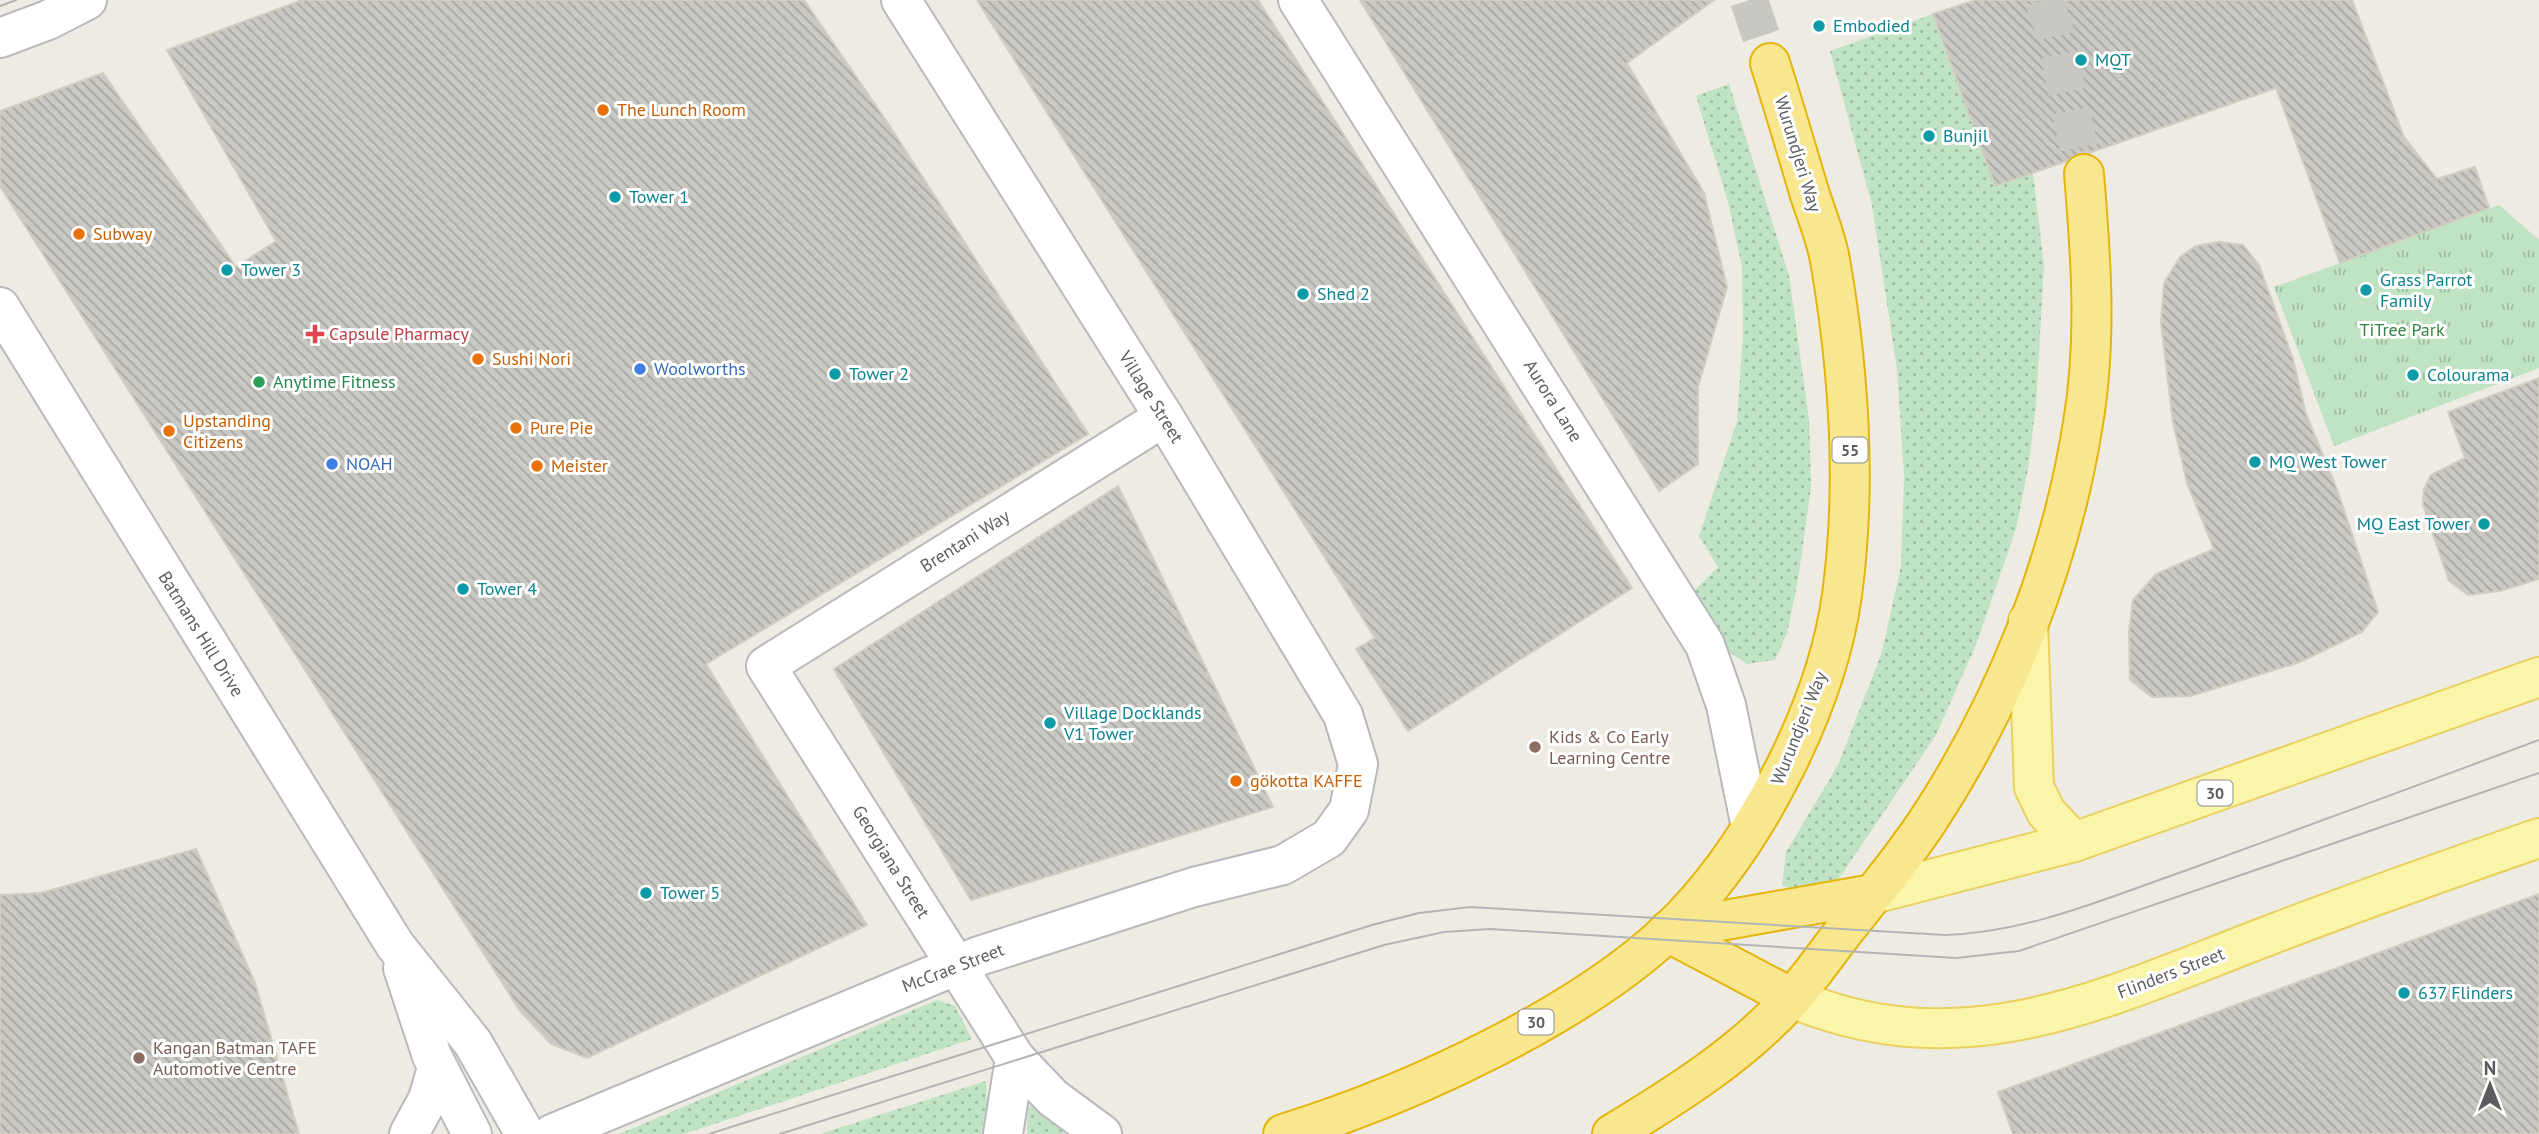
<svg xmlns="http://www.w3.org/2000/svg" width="2539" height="1134" viewBox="0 0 2539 1134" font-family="'PT Sans',sans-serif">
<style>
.grass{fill:url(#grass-dots)}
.park{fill:url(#park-tufts)}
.building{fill:url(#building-back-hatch);stroke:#d1cec1;stroke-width:2}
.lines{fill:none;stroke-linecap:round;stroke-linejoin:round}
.highway-tunnel{stroke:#c8c8c2;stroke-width:38;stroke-dasharray:38 19;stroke-linecap:butt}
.street-casing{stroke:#b8b9be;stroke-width:42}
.secondary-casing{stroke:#b8bac0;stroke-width:42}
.primary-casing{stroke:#ead05e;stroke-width:42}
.highway-casing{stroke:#e4b50b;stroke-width:42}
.street{stroke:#fff;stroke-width:38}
.secondary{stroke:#fff;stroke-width:38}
.primary{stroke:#fbf5a9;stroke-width:38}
.highway{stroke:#f8e78f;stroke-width:38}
.tram{stroke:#b3b4b4;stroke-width:2}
.culture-dot{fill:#0f9aa8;stroke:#fff;stroke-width:2.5}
.food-dot{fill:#e8710a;stroke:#fff;stroke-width:2.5}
.health-dot{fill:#e0444e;stroke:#fff;stroke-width:2.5}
.shop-dot{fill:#3f7fe0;stroke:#fff;stroke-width:2.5}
.leisure-dot{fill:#2e9e5b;stroke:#fff;stroke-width:2.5}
.education-dot{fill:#8d6e63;stroke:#fff;stroke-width:2.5}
.labels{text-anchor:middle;stroke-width:6;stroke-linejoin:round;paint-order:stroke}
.shield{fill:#fff;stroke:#8c8e91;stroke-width:2}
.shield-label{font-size:16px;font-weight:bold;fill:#5b5d62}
.culture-label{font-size:18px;fill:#0d838f;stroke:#fff;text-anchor:start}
.food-label{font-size:18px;fill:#c56008;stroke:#fff;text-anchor:start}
.street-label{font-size:18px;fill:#5b5d62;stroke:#fff}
.park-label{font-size:18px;fill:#398343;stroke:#fff}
.health-label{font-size:18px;fill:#be3a42;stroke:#fff;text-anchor:start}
.shop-label{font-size:18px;fill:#366cbe;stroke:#fff;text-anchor:start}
.leisure-label{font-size:18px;fill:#27864d;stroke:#fff;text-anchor:start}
.education-label{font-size:18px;fill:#785e54;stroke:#fff;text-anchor:start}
</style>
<defs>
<pattern id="grass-dots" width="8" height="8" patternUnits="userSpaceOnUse" patternTransform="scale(1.75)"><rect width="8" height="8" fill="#c0e3c3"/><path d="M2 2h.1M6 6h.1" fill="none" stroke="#9fbba2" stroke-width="1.8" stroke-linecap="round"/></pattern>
<pattern id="park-tufts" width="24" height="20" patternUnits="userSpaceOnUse" patternTransform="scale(1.75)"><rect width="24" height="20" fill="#c0e3c3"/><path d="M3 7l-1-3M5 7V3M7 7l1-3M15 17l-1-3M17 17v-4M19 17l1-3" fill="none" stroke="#9fbba2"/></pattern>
<pattern id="building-back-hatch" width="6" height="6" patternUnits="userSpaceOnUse" patternTransform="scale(1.75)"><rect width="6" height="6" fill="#cac8c2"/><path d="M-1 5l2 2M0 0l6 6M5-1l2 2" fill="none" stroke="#a7a6a1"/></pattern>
</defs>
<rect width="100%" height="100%" fill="#edebe2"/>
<!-- grass -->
<g class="grass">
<polygon points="1933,14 1995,186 2033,173 2044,265 2036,405 2028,469 2016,529 1976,645 1936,735 1831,890 1804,897 1782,885 1786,852 1838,765 1882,652 1901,566 1904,475 1897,369 1872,205 1830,51"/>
<polygon points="1729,84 1789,276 1809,419 1811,487 1798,580 1787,633 1775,660 1747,664 1725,649 1690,595 1718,567 1699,536 1737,421 1743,334 1742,267 1728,202 1696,96"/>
<polygon points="937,1000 955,1006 972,1039 684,1134 619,1134"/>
<polygon points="986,1081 987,1104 981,1134 820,1134"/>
<polygon points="1031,1105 1035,1105 1065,1134 1027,1134 1028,1109"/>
</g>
<!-- park -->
<polygon class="park" points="2499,205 2539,240 2539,368 2334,446 2274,287"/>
<!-- building -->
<g class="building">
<polygon points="302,0 804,0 889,125 1088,434 706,664 867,925 587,1058 551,1044 520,1011 0,186 0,111 103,73 236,267 276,241 167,50"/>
<polygon points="977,0 1258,0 1632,588 1408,731 1356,649 1375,638"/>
<polygon points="1360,0 1714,0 1627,63 1704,193 1727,287 1698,387 1698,464 1659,491"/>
<polygon points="1976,0 2352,0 2404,137 2437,179 2475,167 2489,208 2340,263 2276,88 2089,153 2082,152 2067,161 1995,186 1933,14"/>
<polygon points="2219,242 2243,245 2259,265 2293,359 2306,414 2337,489 2378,612 2362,632 2300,662 2191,696 2152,697 2130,680 2129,632 2133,600 2156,574 2214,549 2187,483 2173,422 2161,323 2164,283 2180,257 2196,246"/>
<polygon points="2539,378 2539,579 2500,591 2468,595 2449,581 2423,505 2424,489 2431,475 2465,458 2448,412"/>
<polygon points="1118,486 1273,807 971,900 834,669"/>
<polygon points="196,849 255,983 299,1134 0,1134 0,895 41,893"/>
<polygon points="2539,894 2539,1134 2013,1134 1998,1092"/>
</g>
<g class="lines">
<!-- highway-tunnel -->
<g class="highway-tunnel">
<polyline points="1749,0 1770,63"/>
<polyline points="2044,0 2055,32 2084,174"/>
</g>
<defs>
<g id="street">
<polyline points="1298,0 1705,645 1726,705 1751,827"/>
<polyline points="409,1134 428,1099 437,1068"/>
<polyline points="552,1134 979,956 1194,887 1283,865 1329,838 1349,810 1358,764 1343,715 1164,417 901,0"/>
<polyline points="1003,1134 1015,1058"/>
<polyline points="1102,1134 1053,1098 1015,1058 766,666 1164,417"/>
</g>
<g id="secondary">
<polyline points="0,38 48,20 87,0"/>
<polyline points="0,307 395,945 473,1043 525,1134"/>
<polyline points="403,968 432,1056 472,1134"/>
</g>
<g id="primary">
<polyline points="2028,621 2034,787 2046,812 2074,842"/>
<polyline points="1873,894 2074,842 2539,677"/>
<path d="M1792,998C1966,1071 2107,997 2270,935C2359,901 2449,869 2539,838"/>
</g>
<g id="highway">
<polyline points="1669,930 1873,894"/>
<polyline points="1667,932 1792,998"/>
<path d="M1283,1134C1409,1095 1592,1012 1683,917C1759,837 1827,704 1842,595C1857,484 1849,370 1830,260C1826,238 1817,216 1810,195C1797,151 1784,107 1770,63"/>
<path d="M1612,1134C1675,1096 1742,1054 1792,998C1812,975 1829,950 1848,926C1875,892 1903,858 1927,822C2005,704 2061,563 2083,423C2097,341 2091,257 2084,174"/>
</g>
</defs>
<!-- street casing -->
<use href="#street" class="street-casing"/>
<!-- secondary casing -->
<use href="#secondary" class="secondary-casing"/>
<!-- primary casing -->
<use href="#primary" class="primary-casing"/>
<!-- highway casing -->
<use href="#highway" class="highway-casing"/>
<!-- street -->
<use href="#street" class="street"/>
<!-- secondary -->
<use href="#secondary" class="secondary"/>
<!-- primary -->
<use href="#primary" class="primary"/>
<!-- highway -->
<use href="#highway" class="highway"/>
<!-- tram -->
<g class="tram">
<polyline points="0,6 16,0"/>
<path d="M709,1134L1372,925L1419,913L1470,907L1945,935C2031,932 2109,897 2190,869C2306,827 2423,783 2539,740"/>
<polyline points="780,1134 1384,945 1444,932 1490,929 1956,958 2019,951 2539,773"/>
</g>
</g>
<!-- markers -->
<g class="culture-dot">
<circle cx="1819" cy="26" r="7"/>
<circle cx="2081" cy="60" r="7"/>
<circle cx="1929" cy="136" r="7"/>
<circle cx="615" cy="197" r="7"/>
<circle cx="227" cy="270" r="7"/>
<circle cx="2366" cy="290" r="7"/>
<circle cx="1303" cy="294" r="7"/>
<circle cx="835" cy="374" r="7"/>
<circle cx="2413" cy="375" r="7"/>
<circle cx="2255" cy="462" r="7"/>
<circle cx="2484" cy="524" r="7"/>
<circle cx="463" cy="589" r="7"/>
<circle cx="1050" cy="723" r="7"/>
<circle cx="646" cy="893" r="7"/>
<circle cx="2404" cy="993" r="7"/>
</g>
<g class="food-dot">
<circle cx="603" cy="110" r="7"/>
<circle cx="79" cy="234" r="7"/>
<circle cx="478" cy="359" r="7"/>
<circle cx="516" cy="428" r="7"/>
<circle cx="169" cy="431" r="7"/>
<circle cx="537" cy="466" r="7"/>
<circle cx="1236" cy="781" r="7"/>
</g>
<path class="health-dot" d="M311.5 323.5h7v7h7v7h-7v7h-7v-7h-7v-7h7z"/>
<g class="shop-dot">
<circle cx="640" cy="369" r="7"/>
<circle cx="332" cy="464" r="7"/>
</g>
<circle class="leisure-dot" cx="259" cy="382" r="7"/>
<g class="education-dot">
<circle cx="1535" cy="747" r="7"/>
<circle cx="139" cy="1058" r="7"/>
</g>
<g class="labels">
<!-- shield labels -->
<g class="shield">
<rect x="1832.5" y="437.5" width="35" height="25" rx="5"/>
<rect x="2197.5" y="780.5" width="35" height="25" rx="5"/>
<rect x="1518.5" y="1009.5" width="35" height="25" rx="5"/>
</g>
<g class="shield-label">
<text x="1850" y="456">55</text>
<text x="2215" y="799">30</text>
<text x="1536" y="1028">30</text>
</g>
<!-- culture labels -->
<g class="culture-label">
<text x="1833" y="32">Embodied</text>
<text x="2095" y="66">MQT</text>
<text x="1943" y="142">Bunjil</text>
<text x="629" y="203">Tower 1</text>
<text x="241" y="276">Tower 3</text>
<text x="2380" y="286">Grass Parrot<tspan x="2380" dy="21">Family</tspan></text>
<text x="1317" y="300">Shed 2</text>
<text x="849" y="380">Tower 2</text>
<text x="2427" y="381">Colourama</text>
<text x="2269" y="468">MQ West Tower</text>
<text x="2470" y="530" text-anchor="end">MQ East Tower</text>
<text x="477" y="595">Tower 4</text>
<text x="1064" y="719">Village Docklands<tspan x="1064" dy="21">V1 Tower</tspan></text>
<text x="660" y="899">Tower 5</text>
<text x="2418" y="999">637 Flinders</text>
</g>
<!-- food labels -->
<g class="food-label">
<text x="617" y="116">The Lunch Room</text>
<text x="93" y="240">Subway</text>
<text x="492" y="365">Sushi Nori</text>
<text x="183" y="427">Upstanding<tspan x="183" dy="21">Citizens</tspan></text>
<text x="530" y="434">Pure Pie</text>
<text x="551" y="472">Meister</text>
<text x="1250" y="787">gökotta KAFFE</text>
</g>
<!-- street labels -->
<g class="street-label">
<text transform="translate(1798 154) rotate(73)" y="6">Wurundjeri Way</text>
<text transform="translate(1151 397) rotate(58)" y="6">Village Street</text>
<text transform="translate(1553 401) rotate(58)" y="6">Aurora Lane</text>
<text transform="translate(965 541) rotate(-32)" y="6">Brentani Way</text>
<text transform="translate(201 634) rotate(58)" y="6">Batmans Hill Drive</text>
<text transform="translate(1799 728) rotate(-68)" y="6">Wurundjeri Way</text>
<text transform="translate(891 862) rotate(58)" y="6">Georgiana Street</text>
<text transform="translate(953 968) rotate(-21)" y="6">McCrae Street</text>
<text transform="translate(2171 973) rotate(-21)" y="6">Flinders Street</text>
</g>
<!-- park labels -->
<g class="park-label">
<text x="2402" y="336">TiTree Park</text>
</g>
<!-- health labels -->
<g class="health-label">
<text x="329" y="340">Capsule Pharmacy</text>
</g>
<!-- shop labels -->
<g class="shop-label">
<text x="654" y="375">Woolworths</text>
<text x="346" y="470">NOAH</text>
</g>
<!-- leisure labels -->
<g class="leisure-label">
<text x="273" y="388">Anytime Fitness</text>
</g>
<!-- education labels -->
<g class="education-label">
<text x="1549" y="743">Kids &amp; Co Early<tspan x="1549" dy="21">Learning Centre</tspan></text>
<text x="153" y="1054">Kangan Batman TAFE<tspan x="153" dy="21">Automotive Centre</tspan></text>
</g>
</g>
<!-- north arrow -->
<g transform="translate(2490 1085)" stroke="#ffffff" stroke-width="5" paint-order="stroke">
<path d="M0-5L12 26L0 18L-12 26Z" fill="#5b5d62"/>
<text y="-10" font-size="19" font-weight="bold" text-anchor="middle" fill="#5b5d62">N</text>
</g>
</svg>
